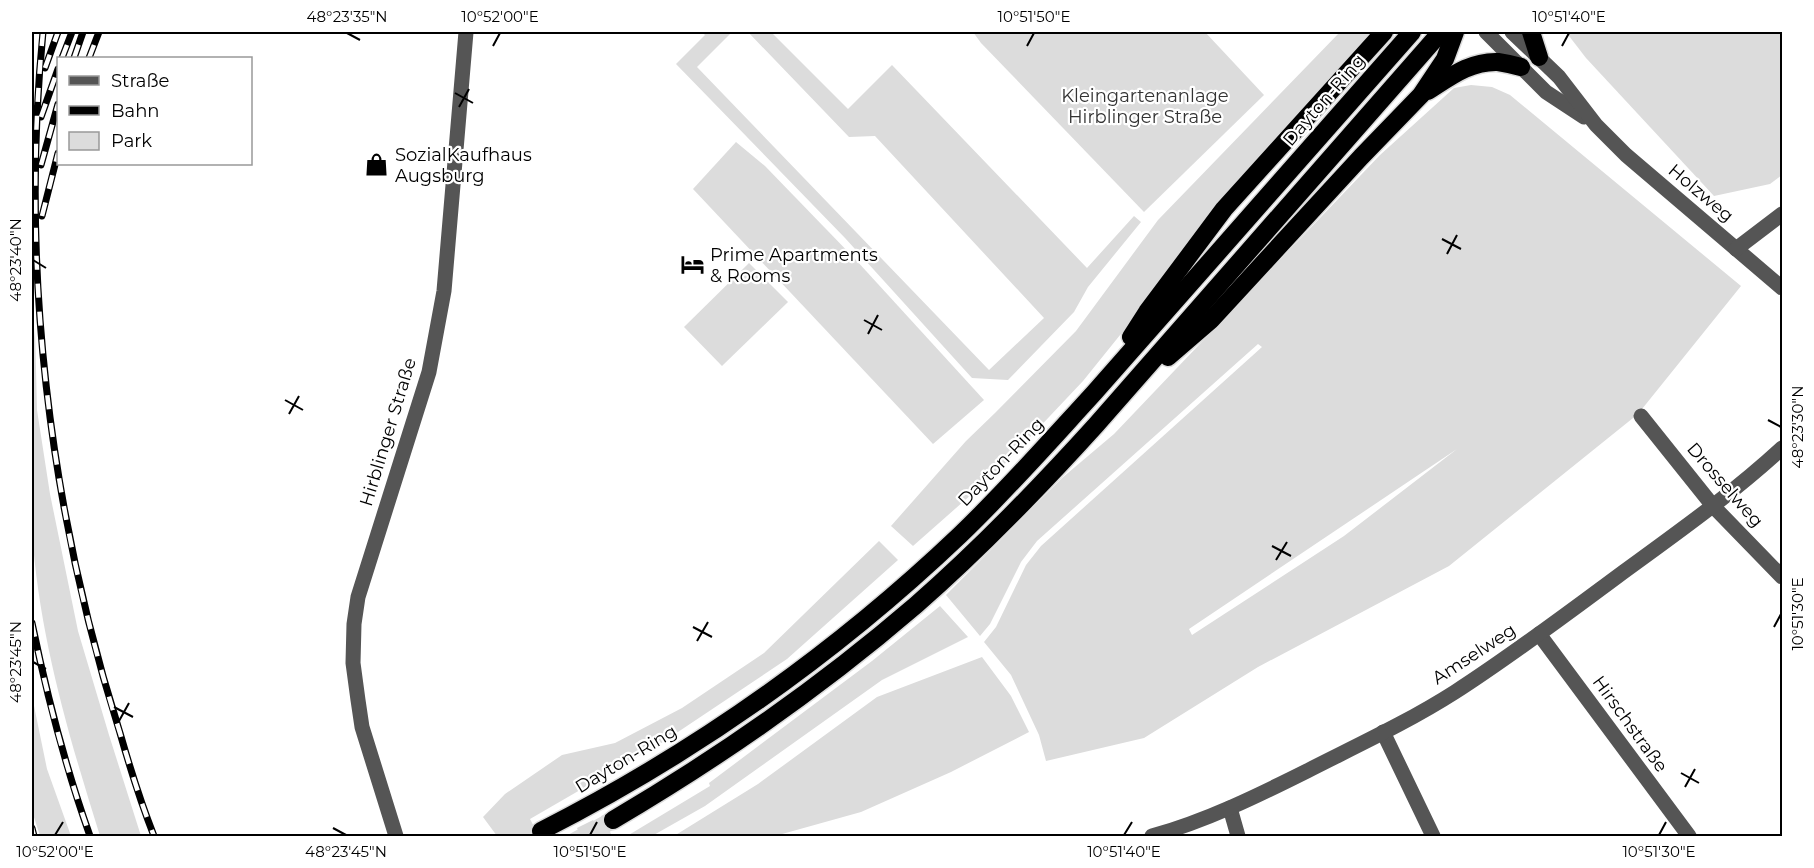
<svg xmlns="http://www.w3.org/2000/svg" width="1814" height="868" viewBox="0 0 1814 868" font-family="Montserrat,sans-serif">
<style>
.green{fill:#dcdcdc;fill-rule:evenodd}
.lines{fill:none;stroke-linecap:round;stroke-linejoin:round}
.highway-tunnel{stroke:#d9d9d9;stroke-width:18;stroke-dasharray:18 9;stroke-linecap:butt}
.highway-casing{stroke:#dbdbdb;stroke-width:21}
.minor{stroke:#555;stroke-width:15}
.highway{stroke:#000;stroke-width:18}
.rail-casing{stroke:#000;stroke-width:7}
.rail{stroke:#fff;stroke-width:4.5;stroke-dasharray:14;stroke-linecap:butt}
.ticks{fill:none;stroke:#000;stroke-width:2}
.labels{text-anchor:middle;stroke-width:4.5;stroke-linejoin:round;paint-order:stroke}
.park-label{font-size:18px;fill:#333;stroke:#fff}
.street-label{font-size:18px;fill:#000;stroke:#fff}
.poi-label{font-size:18px;fill:#000;stroke:#fff;text-anchor:start}
.neatline{fill:none;stroke:#000;stroke-width:2}
.ticks-label{font-size:15px;text-anchor:middle;fill:#000}
</style>
<rect width="100%" height="100%" fill="#fff"/>
<!-- green -->
<g class="green">
<polygon points="702,32 732,32 697,67 989,370 1044,318 875,136 849,137 748,32 771,32 848,109 892,65 1087,268 1134,216 1141,222 1088,287 1074,312 1008,380 972,378 845,238 676,64 705,35"/>
<polygon points="973,32 1205,32 1264,95 1144,212 981,43"/>
<polygon points="1340,32 1372,32 1241,176 1145,304 1083,381 998,471 913,546 891,526 966,441 995,413 1076,331 1158,220"/>
<polygon points="1566,32 1782,32 1782,175 1770,184 1714,196 1586,58"/>
<path d="M1471,85L1492,87L1510,95L1741,286L1638,414L1449,566L1258,667L1144,738L1046,761L1039,735L1011,675L984,642L996,627L1026,565L1041,546L1262,347L1258,344L1037,541L1021,562L990,624L980,636L946,595L1062,478L1114,434L1380,155L1454,88ZM1457,449L1344,536L1192,635L1189,629Z"/>
<polygon points="736,142 765,166 856,260 984,400 933,444 693,189"/>
<polygon points="749,263 788,302 722,366 684,327"/>
<path d="M35,327L37,410L50,494L78,631L109,735L141,836H100C69,737 39,636 32,531C29,500 32,468 32,436C32,400 31,364 35,327Z"/>
<polygon points="879,541 898,560 787,659 663,742 530,819 539,836 497,836 483,817 505,794 562,755 615,743 682,708 764,653"/>
<polygon points="940,606 968,637 882,680 705,806 652,836 627,836 710,786 709,783 872,661"/>
<polygon points="982,657 1011,696 1029,732 951,772 861,812 775,836 674,836 758,784 877,697"/>
<polygon points="32,696 47,769 71,836 40,836 32,811"/>
<polygon points="602,816 612,836 566,836"/>
</g>
<g class="lines">
<!-- highway-tunnel -->
<polyline class="highway-tunnel" points="581,836 613,820"/>
<defs>
<g id="highway">
<polyline points="1531,32 1539,57"/>
<path d="M1428,91C1450,77 1470,61 1498,62C1505,63 1514,65 1521,67"/>
<polyline points="1131,337 1147,312 1224,209 1384,32"/>
<polyline points="1168,357 1211,320 1361,157 1421,95 1445,59 1455,32"/>
<path d="M613,820C720,757 822,686 916,605C980,549 1039,488 1096,425L1441,32"/>
<path d="M541,831C694,753 836,653 960,535C1007,490 1050,441 1094,393L1412,32"/>
</g>
</defs>
<!-- highway casing -->
<use href="#highway" class="highway-casing"/>
<!-- minor -->
<g class="minor">
<polyline points="1486,32 1546,92 1584,117"/>
<polyline points="1512,32 1559,77 1596,125 1626,155 1782,288"/>
<polyline points="1736,249 1782,214"/>
<polyline points="1641,416 1713,506 1782,577"/>
<polyline points="1539,634 1689,836"/>
<polyline points="1383,732 1433,836"/>
<polyline points="1230,808 1238,836"/>
<polyline points="396,836 362,727 358,700 353,663 354,624 358,597 429,372 444,291 466,32"/>
<path d="M1152,836C1206,821 1257,796 1307,771C1356,746 1408,722 1455,692C1511,656 1564,616 1618,576C1674,535 1731,495 1782,448"/>
</g>
<!-- highway -->
<use href="#highway" class="highway"/>
<defs>
<g id="rail">
<path d="M43,32C20,267 49,508 120,733C130,768 141,803 154,836"/>
<polyline points="62,58 72,32"/>
<polyline points="74,58 83,32"/>
<polyline points="89,58 99,32"/>
<polyline points="45,68 58,32"/>
<polyline points="41,117 58,69"/>
<polyline points="41,165 58,104"/>
<polyline points="42,216 58,153"/>
<path d="M32,623C47,696 65,766 90,836"/>
<polyline points="32,828 34,836"/>
</g>
</defs>
<!-- rail casing -->
<use href="#rail" class="rail-casing"/>
<!-- rail -->
<use href="#rail" class="rail"/>
</g>
<!-- ticks -->
<path class="ticks" d="M347,33L360,40M493,46L500,33M1027,46L1034,33M1562,46L1569,33M455,93L473,103M459,107L469,89M1442,239L1461,249M1447,254L1457,235M33,260L46,268M864,320L882,330M868,334L878,315M285,400L303,410M289,414L299,396M1768,420L1781,427M1272,546L1291,556M1276,560L1287,542M693,627L712,637M1774,627L1781,614M697,641L708,622M33,662L46,669M114,707L133,717M119,721L129,703M1681,773L1699,783M1685,787L1695,769M333,828L346,835M55,835L63,822M590,835L597,822M1124,835L1132,822M1659,835L1666,822"/>
<!-- icons -->
<defs>
<symbol id="shop-bare" viewBox="-9 -9 18 18"><path d="M-5-2.5h2.3a2.7 3.5 0 0 1 5.4 0H5L5.5 6h-11ZM-1.5-2.5h3a1.5 2.3 0 0 0-3 0Z" fill="#000" stroke="#fff" stroke-width="2.5" paint-order="stroke"/></symbol>
<symbol id="hotel-bare" viewBox="-9 -9 18 18"><path d="M-6-4.5h1.5V1H6V5H4.5V3h-9V5H-6ZM-4 0a1.8 1.8 0 1 1 3.6 0ZM.5 0V-2.5h3Q6-2.5 6 0Z" fill="#000" stroke="#fff" stroke-width="2.5" paint-order="stroke"/></symbol>
</defs>
<g fill-rule="evenodd">
<use href="#shop-bare" x="360" y="148" width="33" height="33"/>
<use href="#hotel-bare" x="676" y="248" width="33" height="33"/>
</g>
<g class="labels">
<!-- park labels -->
<g class="park-label">
<text x="1145" y="102">Kleingartenanlage<tspan x="1145" dy="21">Hirblinger Straße</tspan></text>
</g>
<!-- street labels -->
<g class="street-label">
<text transform="translate(1324 100) rotate(-49)" y="6">Dayton-Ring</text>
<text transform="translate(1701 193) rotate(40)" y="6">Holzweg</text>
<text transform="translate(388 432) rotate(-73)" y="6">Hirblinger Straße</text>
<text transform="translate(1001 462) rotate(-46)" y="6">Dayton-Ring</text>
<text transform="translate(1725 485) rotate(49)" y="6">Drosselweg</text>
<text transform="translate(1474 654) rotate(-33)" y="6">Amselweg</text>
<text transform="translate(1630 724) rotate(54)" y="6">Hirschstraße</text>
<text transform="translate(626 759) rotate(-31)" y="6">Dayton-Ring</text>
</g>
<!-- poi labels -->
<g class="poi-label">
<text x="395" y="161">SozialKaufhaus<tspan x="395" dy="21">Augsburg</tspan></text>
<text x="710" y="261">Prime Apartments<tspan x="710" dy="21">&amp; Rooms</tspan></text>
</g>
</g>
<!-- border -->
<rect width="1814" height="868" fill="none" stroke="#ffffff" stroke-width="66"/>
<!-- legend -->
<rect x="57" y="57" width="195" height="108" fill="#ffffff" stroke="#999999" stroke-width="1.5"/>
<rect x="69" y="76" width="30" height="9" fill="#555555" stroke="#999999" stroke-width="1.5"/>
<text x="111" y="87" font-size="18" fill="#000000">Straße</text>
<rect x="69" y="106" width="30" height="9" fill="#000000" stroke="#999999" stroke-width="1.5"/>
<text x="111" y="117" font-size="18" fill="#000000">Bahn</text>
<rect x="69" y="132" width="30" height="18" fill="#dcdcdc" stroke="#999999" stroke-width="1.5"/>
<text x="111" y="147" font-size="18" fill="#000000">Park</text>
<rect x="33" y="33" width="1748" height="802" class="neatline"/>
<g class="ticks-label">
<text x="347" y="22">48°23'35"N</text>
<text x="500" y="22">10°52'00"E</text>
<text x="1034" y="22">10°51'50"E</text>
<text x="1569" y="22">10°51'40"E</text>
<text transform="translate(16 260) rotate(-90)" y="5">48°23'40"N</text>
<text transform="translate(1798 427) rotate(-90)" y="5">48°23'30"N</text>
<text transform="translate(1798 614) rotate(-90)" y="5">10°51'30"E</text>
<text transform="translate(16 662) rotate(-90)" y="5">48°23'45"N</text>
<text x="55" y="857">10°52'00"E</text>
<text x="346" y="857">48°23'45"N</text>
<text x="590" y="857">10°51'50"E</text>
<text x="1124" y="857">10°51'40"E</text>
<text x="1659" y="857">10°51'30"E</text>
</g>
</svg>
